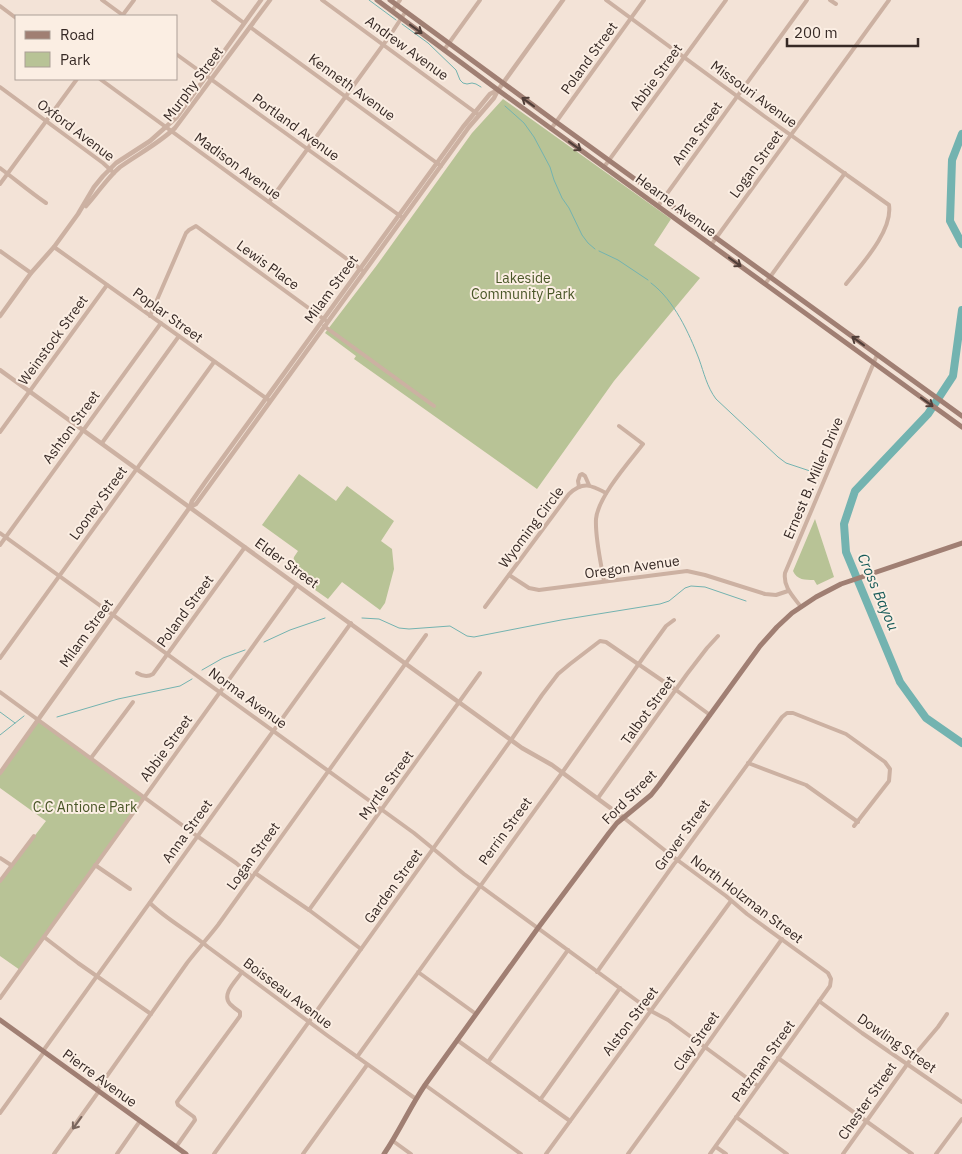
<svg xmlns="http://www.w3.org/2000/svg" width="962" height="1154" viewBox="0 0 962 1154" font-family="'IBM Plex Sans',sans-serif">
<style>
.green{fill:#b8c396}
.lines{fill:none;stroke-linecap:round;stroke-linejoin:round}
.stream{stroke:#73b3b0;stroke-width:1}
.river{stroke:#73b3b0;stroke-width:8}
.minor{stroke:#ccb1a2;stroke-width:4}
.tertiary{stroke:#ccb1a2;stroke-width:4.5}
.secondary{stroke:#a07f73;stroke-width:5}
.oneway{stroke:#503e38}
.oneway2{stroke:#7a665d}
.labels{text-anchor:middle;stroke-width:4;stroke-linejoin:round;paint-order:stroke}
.street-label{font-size:14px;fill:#362925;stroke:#fbeee3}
.park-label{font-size:14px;fill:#495627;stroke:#fbeee3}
.water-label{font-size:15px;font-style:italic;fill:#175b59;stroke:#fbeee3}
</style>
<rect width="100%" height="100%" fill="#f3e3d7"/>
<!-- green -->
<g class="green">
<polygon points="503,99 671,219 654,245 700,278 614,381 537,489 354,359 356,356 325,333 377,265 472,133"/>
<polygon points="299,474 336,501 347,486 394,521 381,541 392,549 394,569 385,603 380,610 342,582 328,599 291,573 294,557 298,551 262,525"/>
<path d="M815,519L834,577L817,585L814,580C805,580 797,580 793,571Z"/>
<polygon points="38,719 144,797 20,970 0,956 0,881 46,821 0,788 0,773"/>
</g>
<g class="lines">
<!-- stream -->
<g class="stream">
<polyline points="369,0 396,20"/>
<polyline points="402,24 428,43 456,70 460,80 463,83 467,84 472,83 476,84 481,87"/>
<polyline points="505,106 524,123 534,137 550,167 554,180 562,198 569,208 582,235 588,243 595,249"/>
<polyline points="599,251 618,260 648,280"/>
<path d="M651,283C674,300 689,333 699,359C704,373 707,387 716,399L778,457L786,463L810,471"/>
<polyline points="362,618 379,619 399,628 409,629 450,626 467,636 474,637 561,620 660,604 669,601 685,588 691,586 705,587 746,601"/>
<polyline points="264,642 290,630 325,618"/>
<polyline points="202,670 223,658 245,650"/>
<polyline points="0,712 15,723"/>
<polyline points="57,717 118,699 180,686 192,679"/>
<polyline points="0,735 24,716"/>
</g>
<!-- river -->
<g class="river">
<polyline points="962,134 952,160 950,221 962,244"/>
<polyline points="962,310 953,376 928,414 855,491 844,524 846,552 900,682 926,718 962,743"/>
</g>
<!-- minor -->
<g class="minor">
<polyline points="102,0 124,16"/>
<polyline points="213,0 244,23"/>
<polyline points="322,0 479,115"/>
<path d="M606,0L764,116L889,205C893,231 861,265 846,284"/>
<polyline points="830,0 836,4"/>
<polyline points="0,6 16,18"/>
<polyline points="392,11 400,0"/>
<polyline points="122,16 134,0"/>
<polyline points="250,27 441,166"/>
<polyline points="444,50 480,0"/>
<polyline points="176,54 403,218"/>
<polyline points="100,79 362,270"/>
<polyline points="0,87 103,163 114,173"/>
<polyline points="551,129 644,0"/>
<polyline points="604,167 726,0"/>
<path d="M0,168C16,180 30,192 46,203"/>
<polyline points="0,184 77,79"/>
<polyline points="269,202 391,34 406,11"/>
<polyline points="658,206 807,0"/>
<polyline points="711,245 889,0"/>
<polyline points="54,247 270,401"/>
<polyline points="0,251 31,273"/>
<polyline points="765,284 845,173"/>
<polyline points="150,316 186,233 189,230 196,226 325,320"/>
<polyline points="324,326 434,406"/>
<polyline points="0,432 107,285"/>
<polyline points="102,443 179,336"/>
<polyline points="579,487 578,481 580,475 582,474 585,476 589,485"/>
<polyline points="0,533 414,833 464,874 651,1011 668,1020 758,1086"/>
<polyline points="0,545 161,323"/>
<polyline points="509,575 529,588 539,590 687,571 705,575 765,594 776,595 788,591"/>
<path d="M604,581C601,563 595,538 596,519C598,497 629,462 643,444L619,426"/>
<path d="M485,607L569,494C583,481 591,485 606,493"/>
<path d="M801,607C793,596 783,587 785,573L867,379L877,355"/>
<polyline points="0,658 214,362"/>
<path d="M137,673C142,676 148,677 153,674L245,547"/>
<polyline points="0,692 197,836 236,863 252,877"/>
<polyline points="91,758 133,702"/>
<polyline points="748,763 806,785 858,822"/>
<polyline points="598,798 687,674 707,648 718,636"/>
<polyline points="624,818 672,856 726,896 747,914 828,973 831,979 830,986 710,1154"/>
<polyline points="0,858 11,865"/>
<polyline points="95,865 130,889"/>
<polyline points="255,873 309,910 361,949"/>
<polyline points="0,881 34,836"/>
<path d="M150,903C167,920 189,931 208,947L328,1036L416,1099"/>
<polyline points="309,910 480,673"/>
<polyline points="44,937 78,963 151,1014"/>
<polyline points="418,972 476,1014"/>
<polyline points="597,972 674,864 680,857 782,717 787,713 793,713 846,734 885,762 890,769 889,781 854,826"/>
<polyline points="0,998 297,585"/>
<polyline points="819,1001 862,1033 962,1102"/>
<polyline points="457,1040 570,1121"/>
<polyline points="43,1051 351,623"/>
<polyline points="357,1057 564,770 645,655 666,626 674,620"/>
<polyline points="778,1058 912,1154"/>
<polyline points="488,1062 568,950"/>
<polyline points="425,1085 521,1154"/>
<path d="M97,1090L187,963C197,950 208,938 218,925L426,635"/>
<polyline points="540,1100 620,988"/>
<polyline points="0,1113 44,1052"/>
<polyline points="736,1117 787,1154"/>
<polyline points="393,1141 411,1154"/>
<path d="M176,1147L195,1120L194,1117L178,1105L177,1102L240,1016V1012C237,1010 233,1007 230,1004C221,994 236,981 242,972"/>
<polyline points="716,1147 726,1154"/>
<polyline points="54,1154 99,1091"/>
<polyline points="117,1154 140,1121"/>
<polyline points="214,1154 511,740 542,695 558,674 570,664 600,641 606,642 676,690 710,715"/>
<polyline points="303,1154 367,1065"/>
<polyline points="546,1154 731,901"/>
<polyline points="628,1154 673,1092 782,939"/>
<polyline points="843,1154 911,1059 938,1027 947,1014"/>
<polyline points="936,1154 962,1119"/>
</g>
<!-- tertiary -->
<g class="tertiary">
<path d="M86,206C98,193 107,178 120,167C138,154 158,144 175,128L270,0"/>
<polyline points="0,316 31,273 54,247 78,214 94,187 103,176 116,163 150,141 177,117 261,0"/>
<polyline points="0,370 522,748 552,765 624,818"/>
<polyline points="190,507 196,504 469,127 494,98 498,90 563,0"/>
<polyline points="0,773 190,507 192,501 206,481 463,127 490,94 498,90"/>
</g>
<!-- secondary -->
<g class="secondary">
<polyline points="377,0 498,90 962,427"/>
<polyline points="390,0 556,122 962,416"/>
<polyline points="0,1020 186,1154"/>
<path d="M384,1154C399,1132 410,1107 425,1085L538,928L609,833L617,823L651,795L659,785L760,646L777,627L792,613L816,597L841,584L962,543"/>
</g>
</g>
<!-- one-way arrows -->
<defs><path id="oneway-shaft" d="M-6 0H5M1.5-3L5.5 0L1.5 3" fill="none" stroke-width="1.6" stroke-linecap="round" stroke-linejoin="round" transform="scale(1.25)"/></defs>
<g class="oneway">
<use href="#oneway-shaft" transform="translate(416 29) rotate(36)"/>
<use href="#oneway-shaft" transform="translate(528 102) rotate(-144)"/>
<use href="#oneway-shaft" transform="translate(575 146) rotate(36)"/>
<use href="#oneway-shaft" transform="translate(735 262) rotate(36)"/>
<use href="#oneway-shaft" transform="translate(858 341) rotate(-144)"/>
<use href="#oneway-shaft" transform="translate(927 402) rotate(36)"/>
</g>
<use class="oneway2" href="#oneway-shaft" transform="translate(77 1123) rotate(126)"/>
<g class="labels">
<!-- street labels -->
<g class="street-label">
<text transform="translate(407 48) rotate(36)" y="5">Andrew Avenue</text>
<text transform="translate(589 58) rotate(-54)" y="5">Poland Street</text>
<text transform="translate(656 77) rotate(-54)" y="5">Abbie Street</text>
<text transform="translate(193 84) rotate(-53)" y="5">Murphy Street</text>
<text transform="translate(352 87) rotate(36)" y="5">Kenneth Avenue</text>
<text transform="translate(754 94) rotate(36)" y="5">Missouri Avenue</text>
<text transform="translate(296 127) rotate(36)" y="5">Portland Avenue</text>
<text transform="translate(76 130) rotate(37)" y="5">Oxford Avenue</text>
<text transform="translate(697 133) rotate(-54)" y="5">Anna Street</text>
<text transform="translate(756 164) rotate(-54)" y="5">Logan Street</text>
<text transform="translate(238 166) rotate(36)" y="5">Madison Avenue</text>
<text transform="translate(676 205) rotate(36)" y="5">Hearne Avenue</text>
<text transform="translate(268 265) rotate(36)" y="5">Lewis Place</text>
<text transform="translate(331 289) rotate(-54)" y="5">Milam Street</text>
<text transform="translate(168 315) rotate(36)" y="5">Poplar Street</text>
<text transform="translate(53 340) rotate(-54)" y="5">Weinstock Street</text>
<text transform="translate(71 427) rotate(-54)" y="5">Ashton Street</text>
<text transform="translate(813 478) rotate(-67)" y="5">Ernest B. Miller Drive</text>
<text transform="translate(98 503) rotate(-54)" y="5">Looney Street</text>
<text transform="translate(531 527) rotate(-53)" y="5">Wyoming Circle</text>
<text transform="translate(287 563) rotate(36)" y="5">Elder Street</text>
<text transform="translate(632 567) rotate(-8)" y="5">Oregon Avenue</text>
<text transform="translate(185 611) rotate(-54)" y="5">Poland Street</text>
<text transform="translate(86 633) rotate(-54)" y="5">Milam Street</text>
<text transform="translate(248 698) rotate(36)" y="5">Norma Avenue</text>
<text transform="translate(648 710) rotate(-54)" y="5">Talbot Street</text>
<text transform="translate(166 748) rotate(-54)" y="5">Abbie Street</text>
<text transform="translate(386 785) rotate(-54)" y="5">Myrtle Street</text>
<text transform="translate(629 797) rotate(-45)" y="5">Ford Street</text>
<text transform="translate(187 831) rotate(-54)" y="5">Anna Street</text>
<text transform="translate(505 831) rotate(-54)" y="5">Perrin Street</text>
<text transform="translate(682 835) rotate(-54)" y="5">Grover Street</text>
<text transform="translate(253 856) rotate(-54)" y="5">Logan Street</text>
<text transform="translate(393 886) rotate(-54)" y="5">Garden Street</text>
<text transform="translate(747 899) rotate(37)" y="5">North Holzman Street</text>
<text transform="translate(288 993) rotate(37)" y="5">Boisseau Avenue</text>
<text transform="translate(630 1021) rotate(-53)" y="5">Alston Street</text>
<text transform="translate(696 1041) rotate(-55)" y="5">Clay Street</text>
<text transform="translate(897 1043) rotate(35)" y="5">Dowling Street</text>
<text transform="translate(763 1061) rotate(-54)" y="5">Patzman Street</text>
<text transform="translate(100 1078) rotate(36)" y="5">Pierre Avenue</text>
<text transform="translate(867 1101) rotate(-55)" y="5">Chester Street</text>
</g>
<!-- park labels -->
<g class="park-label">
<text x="523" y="283">Lakeside<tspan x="523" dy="16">Community Park</tspan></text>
<text x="85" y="812">C.C Antione Park</text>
</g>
<!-- water labels -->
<g class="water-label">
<text transform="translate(878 592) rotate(67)" y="5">Cross Bayou</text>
</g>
</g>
<!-- legend -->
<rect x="15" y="15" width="162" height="65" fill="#fbeee3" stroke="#ac9f97"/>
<rect x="25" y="31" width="25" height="8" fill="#a07f73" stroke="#ac9f97"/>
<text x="60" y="40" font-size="15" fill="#362925">Road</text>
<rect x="25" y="52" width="25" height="15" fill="#b8c396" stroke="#ac9f97"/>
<text x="60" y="65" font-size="15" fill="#362925">Park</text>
<!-- scale -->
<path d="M787 38v8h131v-8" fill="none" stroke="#362925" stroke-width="2.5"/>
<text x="794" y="38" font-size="15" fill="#362925" stroke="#fbeee3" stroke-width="4" paint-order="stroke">200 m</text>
</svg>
